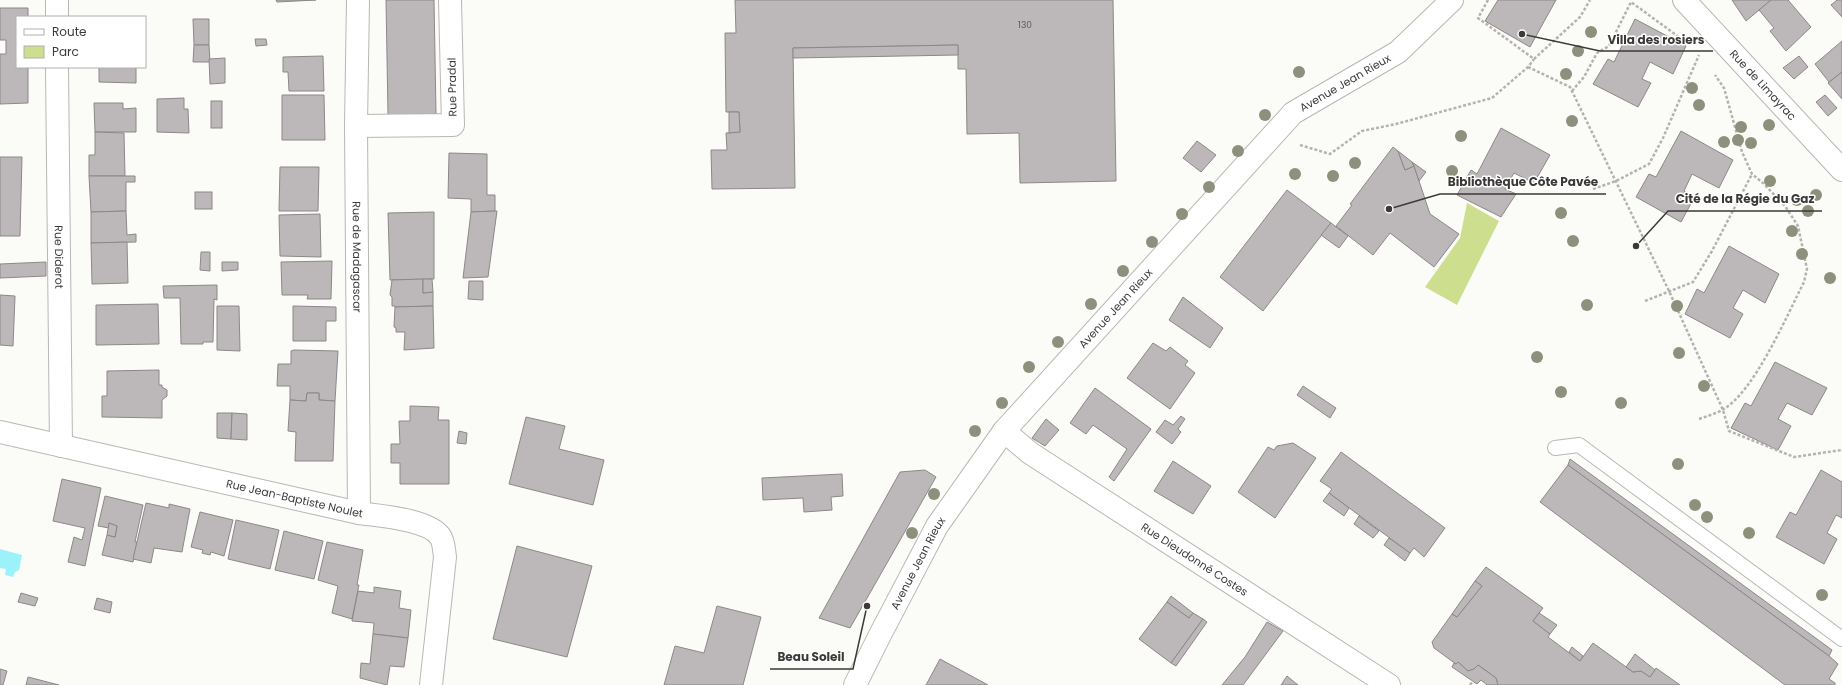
<svg xmlns="http://www.w3.org/2000/svg" width="1842" height="685" viewBox="0 0 1842 685" font-family="Poppins,sans-serif">
<style>
.green{fill:#cede8f}
.water{fill:#9cf2fa}
.building{fill:#bcb8ba;stroke:#8c888a}
.lines{fill:none;stroke-linecap:round;stroke-linejoin:round}
.lane-casing{stroke:#b8b7b4;stroke-width:16}
.street-casing{stroke:#b8b7b4;stroke-width:24}
.secondary-casing{stroke:#b8b7b4;stroke-width:24}
.path{stroke:#b4b3b0;stroke-width:2.5;stroke-dasharray:3 2;stroke-linecap:butt}
.lane{stroke:#fff;stroke-width:14}
.street{stroke:#fff;stroke-width:22}
.secondary{stroke:#fff;stroke-width:22}
.tree{fill:#8d907c}
.labels{text-anchor:middle;stroke-width:3;stroke-linejoin:round;paint-order:stroke}
.number-label{font-size:9px;fill:#5b5a59}
.street-label{font-size:11px;fill:#3b3a39;stroke:#fff}
.leader{fill:none;stroke:#3b3a39;stroke-width:1.5}
.callout-dot{fill:#3b3a39;stroke:#fff;stroke-width:1.5}
.callout-label{font-size:12px;text-anchor:middle;font-weight:bold;fill:#3b3a39;stroke:#fff;stroke-width:3;stroke-linejoin:round;paint-order:stroke}
</style>
<rect width="100%" height="100%" fill="#fbfbf7"/>
<!-- green -->
<polygon class="green" points="1467,203 1499,221 1457,305 1425,287 1460,238"/>
<!-- water -->
<polygon class="water" points="0,549 22,555 19,570 15,572 13,577 5,575 6,569 0,568"/>
<!-- building -->
<g class="building">
<polygon points="276,0 316,0 277,2"/>
<polygon points="386,0 434,0 436,114 388,115"/>
<polygon points="735,0 1113,0 1116,181 1020,183 1019,133 967,134 966,69 958,69 958,45 793,48 795,188 712,189 711,150 727,150 726,133 740,132 739,112 726,112 725,33 736,33"/>
<polygon points="1498,0 1556,0 1530,47 1485,21"/>
<polygon points="1732,0 1771,0 1746,21"/>
<polygon points="1771,0 1788,0 1811,27 1786,51 1770,31 1774,28 1759,10"/>
<polygon points="1837,0 1842,0 1842,17 1831,5"/>
<polygon points="0,8 28,8 28,17 17,17 17,67 28,67 28,103 0,104 0,54 6,54 6,40 0,40"/>
<polygon points="193,19 209,19 209,45 194,45"/>
<polygon points="1635,19 1686,46 1673,74 1650,62 1642,79 1651,83 1638,107 1593,84 1608,59 1614,62"/>
<polygon points="255,39 266,39 267,45 256,46"/>
<polygon points="1842,41 1842,72 1829,82 1815,64"/>
<polygon points="194,45 209,45 210,62 193,62"/>
<polygon points="958,45 958,55 793,58 793,48"/>
<polygon points="323,56 324,91 289,91 288,72 283,72 283,57"/>
<polygon points="1799,56 1808,67 1794,79 1783,68"/>
<polygon points="225,58 225,83 210,84 209,59"/>
<polygon points="99,67 136,67 136,83 99,82"/>
<polygon points="1842,72 1842,99 1828,83"/>
<polygon points="282,95 324,95 325,140 282,140"/>
<polygon points="1825,95 1837,108 1828,116 1816,102"/>
<polygon points="184,98 184,109 188,109 189,133 157,132 157,99"/>
<rect x="211" y="101" width="11" height="27"/>
<polygon points="94,103 123,103 123,109 136,108 136,132 95,132"/>
<polygon points="729,112 739,112 740,132 729,133"/>
<polygon points="1501,128 1550,155 1534,183 1514,173 1505,189 1516,194 1501,217 1457,195 1471,170 1477,174"/>
<polygon points="1681,131 1733,160 1719,188 1692,174 1684,191 1694,198 1681,222 1636,197 1649,174 1656,177"/>
<polygon points="95,132 124,133 125,176 89,176 89,155 95,155"/>
<polygon points="1197,141 1216,155 1201,172 1183,158"/>
<polygon points="1393,147 1398,151 1405,170 1414,166 1430,214 1459,234 1434,267 1390,233 1373,255 1336,226 1352,205 1350,204"/>
<polygon points="1398,151 1412,162 1414,166 1405,170"/>
<polygon points="449,153 487,154 487,195 495,195 495,211 471,212 471,199 448,198"/>
<polygon points="0,157 22,157 20,236 0,236"/>
<polygon points="1412,162 1426,172 1419,181 1414,166"/>
<polygon points="280,167 319,167 318,211 279,211"/>
<polygon points="89,176 135,176 135,182 126,182 126,211 91,212"/>
<polygon points="1287,190 1331,223 1263,311 1220,277"/>
<rect x="195" y="192" width="17" height="17"/>
<polygon points="126,211 127,235 136,234 136,242 91,243 91,212"/>
<polygon points="495,211 497,211 488,277 463,278 471,212"/>
<polygon points="434,212 434,279 390,280 388,213"/>
<polygon points="320,214 321,257 280,256 279,215"/>
<polygon points="1331,223 1348,236 1339,248 1321,235"/>
<polygon points="127,242 128,283 92,284 91,243"/>
<polygon points="1729,246 1779,274 1765,303 1743,290 1733,308 1743,314 1730,338 1685,314 1697,289 1704,293"/>
<polygon points="201,252 210,252 210,271 200,270"/>
<polygon points="332,261 331,299 307,299 308,295 282,295 281,262"/>
<polygon points="46,262 46,276 0,278 0,264"/>
<polygon points="222,262 238,262 238,270 222,271"/>
<polygon points="423,279 423,293 433,292 433,306 395,307 395,306 392,306 392,297 390,295 392,280"/>
<polygon points="423,279 432,279 433,292 423,293"/>
<polygon points="469,281 483,281 483,300 468,299"/>
<polygon points="217,285 217,300 214,299 213,342 203,342 203,344 181,344 180,298 164,298 163,286"/>
<polygon points="0,295 15,296 13,346 0,345"/>
<polygon points="1183,297 1223,328 1210,348 1169,320"/>
<polygon points="158,304 159,344 96,345 96,305"/>
<polygon points="217,306 239,306 240,351 217,350"/>
<polygon points="293,306 336,307 336,321 326,321 326,341 293,341"/>
<polygon points="433,306 434,348 404,350 405,332 396,332 396,328 394,327 395,307"/>
<polygon points="1153,343 1166,351 1170,347 1188,361 1185,365 1195,373 1170,409 1127,378"/>
<polygon points="294,350 338,351 335,401 319,400 319,393 307,393 306,401 290,400 290,386 277,386 278,364 291,364 291,351"/>
<polygon points="1775,362 1827,388 1812,415 1787,403 1778,419 1791,426 1778,450 1731,428 1745,403 1751,406"/>
<polygon points="159,370 159,385 162,385 162,387 167,390 167,396 162,400 162,418 102,417 102,396 107,396 107,371"/>
<polygon points="1303,386 1336,408 1330,418 1297,395"/>
<polygon points="1095,388 1151,429 1114,481 1109,477 1127,449 1093,425 1086,434 1070,423"/>
<polygon points="307,393 319,393 319,400 335,401 333,461 295,461 296,432 288,431 290,400 306,401"/>
<polygon points="410,406 439,407 438,420 449,420 449,484 400,484 400,463 391,463 391,444 400,444 399,421 410,421"/>
<polygon points="217,413 232,413 231,439 217,438"/>
<polygon points="232,413 247,414 247,440 231,439"/>
<polygon points="1181,416 1185,419 1178,429 1181,432 1172,444 1156,432 1165,420 1173,425"/>
<polygon points="526,417 565,426 559,449 604,460 593,505 509,484"/>
<polygon points="1046,419 1059,430 1045,446 1032,438"/>
<polygon points="459,431 467,433 466,444 457,443"/>
<polygon points="1293,443 1316,458 1275,518 1238,492 1268,447 1274,450 1277,446"/>
<polygon points="1341,452 1445,528 1424,557 1414,548 1410,553 1329,493 1332,489 1320,481"/>
<polygon points="1570,459 1832,650 1829,656 1568,465"/>
<polygon points="1173,461 1211,486 1193,514 1154,491"/>
<polygon points="1568,465 1829,656 1838,664 1829,679 1835,683 1835,685 1785,685 1540,502"/>
<polygon points="925,470 936,477 850,628 819,618 900,472"/>
<polygon points="1821,470 1842,482 1842,518 1836,515 1827,533 1837,539 1824,564 1776,537 1790,512 1796,515"/>
<polygon points="842,474 843,496 831,497 832,510 804,512 803,498 763,500 762,478"/>
<polygon points="62,479 101,488 85,566 68,562 74,537 82,540 85,528 53,521"/>
<polygon points="1329,493 1349,508 1344,516 1323,501"/>
<polygon points="105,496 143,505 135,542 137,542 133,562 102,555 107,535 115,537 117,526 109,523 109,528 98,526"/>
<polygon points="146,503 169,508 169,504 190,509 182,552 154,548 151,563 133,559"/>
<polygon points="200,512 233,520 224,556 211,552 210,555 202,553 203,550 191,547"/>
<polygon points="1359,516 1379,531 1373,538 1354,524"/>
<polygon points="236,520 279,530 270,569 228,559"/>
<polygon points="109,523 117,526 115,537 107,535"/>
<polygon points="284,531 323,541 314,579 275,570"/>
<polygon points="1389,538 1410,553 1405,561 1384,545"/>
<polygon points="327,542 363,550 357,585 359,585 352,619 332,613 338,586 318,580"/>
<polygon points="517,546 592,566 567,657 493,639"/>
<polygon points="1486,567 1543,608 1533,621 1550,634 1548,637 1580,661 1593,643 1633,672 1641,671 1650,677 1656,668 1680,685 1498,685 1496,678 1478,665 1474,669 1468,671 1458,662 1456,664 1434,648 1432,642 1452,614 1457,617 1482,586 1475,581"/>
<polygon points="1475,581 1482,586 1457,617 1452,614"/>
<polygon points="374,587 401,591 399,608 411,610 408,638 373,634 374,623 352,621 358,591 374,593"/>
<polygon points="21,593 38,598 35,606 18,602"/>
<polygon points="1171,596 1193,613 1189,618 1167,602"/>
<polygon points="97,598 112,602 110,613 94,609"/>
<polygon points="1167,602 1189,618 1193,613 1203,619 1171,663 1139,639"/>
<polygon points="717,606 761,617 743,685 664,685 675,646 704,653"/>
<polygon points="1539,613 1557,625 1550,634 1533,621"/>
<polygon points="1203,619 1207,622 1176,666 1171,663"/>
<polygon points="1267,622 1283,631 1243,685 1222,685 1245,657"/>
<polygon points="373,634 408,638 404,667 390,666 387,685 360,678 361,663 370,664"/>
<polygon points="1572,647 1583,656 1580,661 1569,652"/>
<polygon points="1635,654 1655,670 1650,677 1641,671 1633,672 1626,667"/>
<polygon points="940,659 988,685 926,685"/>
<polygon points="1458,662 1468,671 1474,669 1478,665 1496,678 1498,685 1487,685 1481,680 1477,684 1452,667 1454,663 1456,664"/>
<polygon points="0,669 7,671 3,685 0,685"/>
<polygon points="1287,676 1298,685 1281,685"/>
<polygon points="28,677 59,685 26,685"/>
</g>
<g class="lines">
<defs>
<polyline id="lane" points="1555,448 1579,445 1842,639"/>
<g id="street">
<polyline points="57,0 57,17"/>
<path id="s1" d="M358,0L356,126L359,513"/>
<path id="s2" d="M1684,0L1842,170"/>
<path id="s3" d="M57,67L61,446"/>
<polyline points="356,126 453,125 450,0"/>
<path id="s4" d="M1004,431L1030,453L1389,685"/>
<path id="s5" d="M0,432L359,513C380,516 427,519 440,536C444,542 444,550 445,557L431,685"/>
</g>
<g id="secondary">
<path id="s6" d="M855,685L881,633L937,526L1004,431L1293,113L1398,52L1452,0"/>
</g>
</defs>
<!-- lane casing -->
<use href="#lane" class="lane-casing"/>
<!-- street casing -->
<use href="#street" class="street-casing"/>
<!-- secondary casing -->
<use href="#secondary" class="secondary-casing"/>
<!-- path -->
<g class="path">
<polyline points="1488,0 1478,18 1534,59 1580,17 1590,0"/>
<polyline points="1528,67 1570,87 1669,291 1723,410 1729,431 1794,457 1842,450"/>
<polyline points="1572,91 1584,77 1597,53 1609,46 1631,2 1683,40"/>
<polyline points="1300,145 1330,154 1362,131 1396,124 1492,98 1528,67 1534,59"/>
<polyline points="1593,189 1616,181 1649,164 1663,138 1699,55"/>
<polyline points="1645,301 1693,282 1712,251 1752,174"/>
<path d="M1699,419C1707,416 1715,414 1722,410C1754,393 1787,315 1804,282L1807,269L1798,226L1785,206L1763,183L1752,174L1742,152L1724,88L1715,75"/>
<polyline points="1470,685 1473,681"/>
</g>
<!-- lane -->
<use href="#lane" class="lane"/>
<!-- street -->
<use href="#street" class="street"/>
<!-- secondary -->
<use href="#secondary" class="secondary"/>
</g>
<!-- trees -->
<g class="tree">
<circle cx="1591" cy="32" r="6"/>
<circle cx="1578" cy="51" r="6"/>
<circle cx="1299" cy="72" r="6"/>
<circle cx="1566" cy="74" r="6"/>
<circle cx="1692" cy="88" r="6"/>
<circle cx="1699" cy="105" r="6"/>
<circle cx="1265" cy="115" r="6"/>
<circle cx="1572" cy="121" r="6"/>
<circle cx="1769" cy="125" r="6"/>
<circle cx="1741" cy="127" r="6"/>
<circle cx="1461" cy="136" r="6"/>
<circle cx="1738" cy="140" r="6"/>
<circle cx="1724" cy="142" r="6"/>
<circle cx="1751" cy="143" r="6"/>
<circle cx="1238" cy="151" r="6"/>
<circle cx="1355" cy="163" r="6"/>
<circle cx="1452" cy="171" r="6"/>
<circle cx="1295" cy="174" r="6"/>
<circle cx="1333" cy="176" r="6"/>
<circle cx="1770" cy="181" r="6"/>
<circle cx="1209" cy="187" r="6"/>
<circle cx="1816" cy="195" r="6"/>
<circle cx="1797" cy="200" r="6"/>
<circle cx="1808" cy="211" r="6"/>
<circle cx="1561" cy="213" r="6"/>
<circle cx="1182" cy="214" r="6"/>
<circle cx="1792" cy="231" r="6"/>
<circle cx="1573" cy="241" r="6"/>
<circle cx="1152" cy="242" r="6"/>
<circle cx="1802" cy="254" r="6"/>
<circle cx="1123" cy="271" r="6"/>
<circle cx="1830" cy="278" r="6"/>
<circle cx="1091" cy="304" r="6"/>
<circle cx="1587" cy="305" r="6"/>
<circle cx="1677" cy="306" r="6"/>
<circle cx="1058" cy="342" r="6"/>
<circle cx="1679" cy="353" r="6"/>
<circle cx="1537" cy="357" r="6"/>
<circle cx="1029" cy="367" r="6"/>
<circle cx="1704" cy="386" r="6"/>
<circle cx="1561" cy="392" r="6"/>
<circle cx="1002" cy="403" r="6"/>
<circle cx="1621" cy="403" r="6"/>
<circle cx="975" cy="431" r="6"/>
<circle cx="1678" cy="464" r="6"/>
<circle cx="934" cy="494" r="6"/>
<circle cx="1695" cy="505" r="6"/>
<circle cx="1707" cy="517" r="6"/>
<circle cx="912" cy="533" r="6"/>
<circle cx="1749" cy="533" r="6"/>
<circle cx="1822" cy="595" r="6"/>
</g>
<g class="labels">
<!-- number labels -->
<g class="number-label">
<text x="1025" y="28">130</text>
</g>
<!-- street labels -->
<g class="street-label">
<text dy="4" stroke="none"><textPath href="#s6" startOffset="785">Avenue Jean Rieux</textPath></text>
<text dy="4" stroke="none"><textPath href="#s2" startOffset="116">Rue de Limayrac</textPath></text>
<text transform="translate(452 87) rotate(-91)" y="4">Rue Pradal</text>
<text dy="4" stroke="none"><textPath href="#s1" startOffset="257">Rue de Madagascar</textPath></text>
<text dy="4" stroke="none"><textPath href="#s3" startOffset="190">Rue Diderot</textPath></text>
<text dy="4" stroke="none"><textPath href="#s6" startOffset="461">Avenue Jean Rieux</textPath></text>
<text dy="4" stroke="none"><textPath href="#s5" startOffset="302">Rue Jean-Baptiste Noulet</textPath></text>
<text dy="4" stroke="none"><textPath href="#s4" startOffset="230">Rue Dieudonné Costes</textPath></text>
<text dy="4" stroke="none"><textPath href="#s6" startOffset="137">Avenue Jean Rieux</textPath></text>
</g>
</g>
<!-- callouts -->
<path class="leader" d="M1522 34L1600 51H1713M1389 209L1440 194H1606M1636 246L1668 211H1822M867 606L853 669H770"/>
<g class="callout-dot">
<circle cx="1522" cy="34" r="4"/>
<circle cx="1389" cy="209" r="4"/>
<circle cx="1636" cy="246" r="4"/>
<circle cx="867" cy="606" r="4"/>
</g>
<g class="callout-label">
<text x="1656" y="44">Villa des rosiers</text>
<text x="1523" y="186">Bibliothèque Côte Pavée</text>
<text x="1745" y="203">Cité de la Régie du Gaz</text>
<text x="811" y="661">Beau Soleil</text>
</g>
<!-- legend -->
<rect x="16" y="16" width="130" height="52" fill="#ffffff" stroke="#b1b0b0"/>
<rect x="24" y="29" width="20" height="6" fill="#ffffff" stroke="#b1b0b0"/>
<text x="52" y="36" font-size="12" fill="#3b3a39">Route</text>
<rect x="24" y="46" width="20" height="12" fill="#cede8f" stroke="#b1b0b0"/>
<text x="52" y="56" font-size="12" fill="#3b3a39">Parc</text>
</svg>
